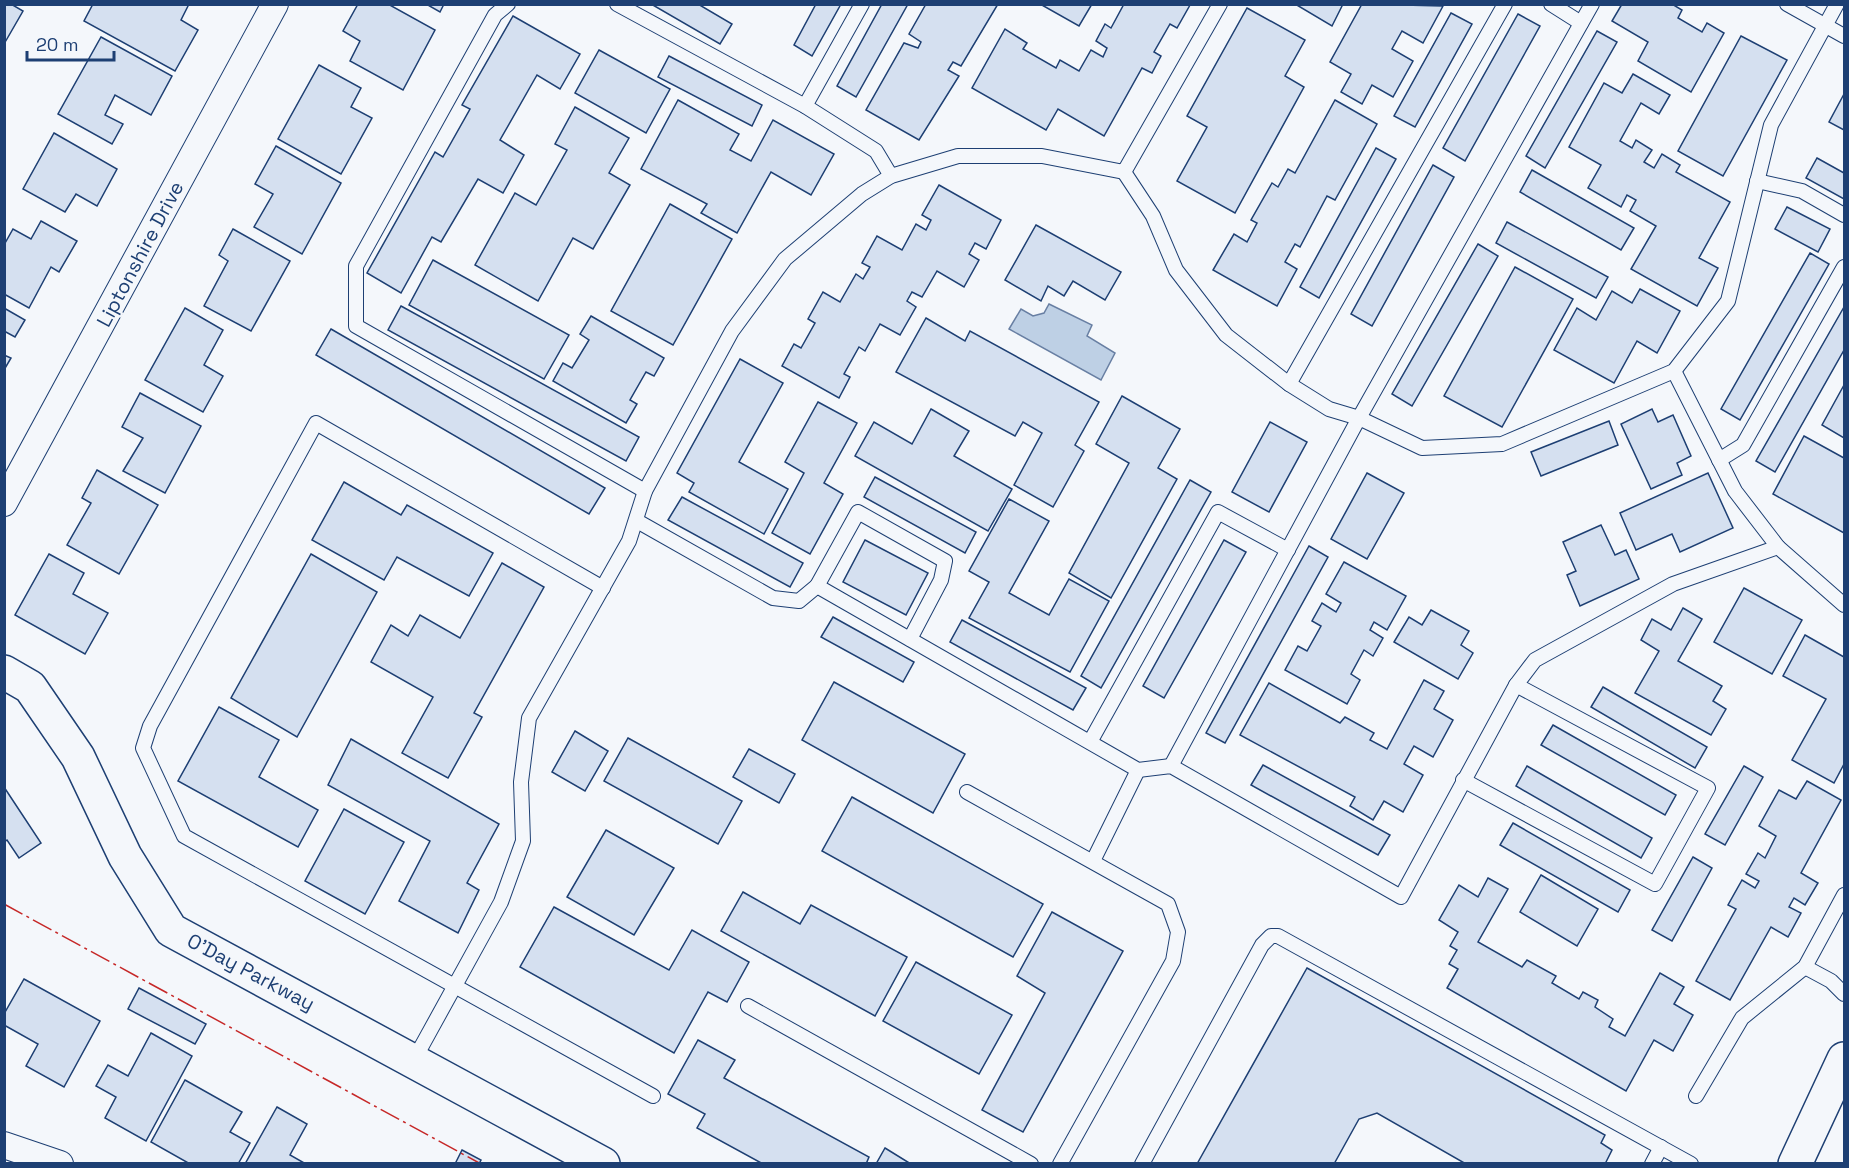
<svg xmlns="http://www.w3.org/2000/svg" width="1849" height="1168" viewBox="0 0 1849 1168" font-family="'Space Grotesk',sans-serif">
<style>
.water{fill:#bed0e5;stroke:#687fa3;stroke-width:1.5}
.building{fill:#d5e0f0;stroke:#1d3f73;stroke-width:1.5}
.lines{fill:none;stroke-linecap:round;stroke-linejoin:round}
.lane-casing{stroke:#1d3f73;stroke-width:16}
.street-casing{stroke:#1d3f73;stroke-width:28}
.secondary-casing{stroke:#1d3f73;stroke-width:36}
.lane{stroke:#f4f7fb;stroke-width:14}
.street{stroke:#f4f7fb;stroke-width:26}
.secondary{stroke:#f4f7fb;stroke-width:33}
.power{stroke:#c62828;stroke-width:1.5;stroke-dasharray:21 4.5 3 4.5;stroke-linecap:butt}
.labels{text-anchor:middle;stroke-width:4.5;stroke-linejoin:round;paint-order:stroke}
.street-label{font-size:20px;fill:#1d3f73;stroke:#f4f7fb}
</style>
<rect width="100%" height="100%" fill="#f4f7fb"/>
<!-- water -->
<polygon class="water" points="1049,304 1092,325 1087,336 1115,353 1101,380 1009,329 1021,309 1033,316 1044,313"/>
<!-- building -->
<g class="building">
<polygon points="4,4 11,4 23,11 4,44"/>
<polygon points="93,4 189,4 181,20 198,30 175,71 84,21"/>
<polygon points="358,4 388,4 435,30 403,90 350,61 360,41 343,31"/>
<polygon points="426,4 444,4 440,12"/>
<polygon points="651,4 698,4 732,24 720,44"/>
<polygon points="816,4 841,4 812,56 794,45"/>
<polygon points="882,4 908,4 856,97 837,86"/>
<polygon points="926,4 998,4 961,66 953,62 948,70 959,76 919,140 866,110 904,43 918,48 921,42 909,34"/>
<polygon points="1040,4 1092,4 1079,26"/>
<polygon points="1124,4 1190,5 1177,28 1170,24 1154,52 1161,56 1152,73 1142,68 1104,136 1058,109 1046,130 972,88 1005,29 1027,43 1023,49 1056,68 1060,60 1079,71 1091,50 1103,57 1107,48 1096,41 1105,24 1111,28"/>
<polygon points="1295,4 1343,4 1332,26"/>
<polygon points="1362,4 1443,6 1423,43 1402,31 1392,49 1413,61 1393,97 1372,85 1362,104 1341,92 1351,74 1330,62"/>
<polygon points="1622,4 1672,4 1682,10 1678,18 1702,32 1707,23 1724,33 1691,92 1638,61 1648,42 1612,21"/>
<polygon points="1247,8 1305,40 1285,76 1304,87 1235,213 1177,181 1207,127 1187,116"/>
<polygon points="1451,13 1472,24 1415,127 1394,116"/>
<polygon points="1518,14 1540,26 1465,161 1443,148"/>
<polygon points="513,16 580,54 560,89 537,75 500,140 524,155 503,193 478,179 441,242 432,237 401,293 367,273 435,152 443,157 470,109 462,105"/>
<polygon points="1597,31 1617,42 1545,168 1526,156"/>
<polygon points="1741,36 1787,60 1723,176 1678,151"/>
<polygon points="101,37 172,76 151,115 115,95 105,115 123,124 112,144 58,114"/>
<polygon points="599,50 670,89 646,133 575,93"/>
<polygon points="669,56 762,105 752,126 658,77"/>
<polygon points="319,65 361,88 351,107 372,118 341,174 278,139"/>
<polygon points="1633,74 1670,95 1659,114 1641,103 1620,141 1632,148 1636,140 1652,150 1644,162 1654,168 1662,154 1680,165 1676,172 1730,202 1699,258 1718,268 1697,306 1631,269 1656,226 1630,211 1636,200 1627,195 1621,207 1588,188 1601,165 1569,147 1604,83 1622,93"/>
<polygon points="1844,94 1844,130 1829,122"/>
<polygon points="678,100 739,134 730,150 751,161 773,120 834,154 811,195 771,172 737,233 701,213 707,204 641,169"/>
<polygon points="1335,100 1377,124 1335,200 1327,196 1300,247 1295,244 1285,262 1297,269 1277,306 1213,270 1234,234 1247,242 1257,223 1251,220 1272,183 1278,187 1288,169 1295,173"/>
<polygon points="575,107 629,138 609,173 630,185 593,249 573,238 538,301 475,265 515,193 536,205 567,150 555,144"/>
<polygon points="54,133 117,169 97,206 76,194 65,212 23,189"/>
<polygon points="276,146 341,183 302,254 254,227 273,194 255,184"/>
<polygon points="1376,148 1396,159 1319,298 1300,287"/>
<polygon points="1817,158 1844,173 1844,199 1806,178"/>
<polygon points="1433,165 1454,177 1372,326 1351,314"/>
<polygon points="1532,170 1634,228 1621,250 1520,192"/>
<polygon points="939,185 1001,220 986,249 975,243 969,254 979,260 964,287 937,271 922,297 912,292 907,301 916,307 900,335 880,324 865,351 859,347 844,374 850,377 839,398 782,366 794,344 801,348 815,323 808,319 823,292 840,302 856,274 863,279 870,267 862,263 877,236 902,250 916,224 926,230 931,220 922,215"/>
<polygon points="670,204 732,239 673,345 611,311"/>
<polygon points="1787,207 1830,229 1818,252 1775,229"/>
<polygon points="41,221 77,241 59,272 51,267 29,308 4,294 4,245 13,229 31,239"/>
<polygon points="1507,222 1608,277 1596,298 1496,243"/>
<polygon points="1036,225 1121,272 1105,300 1073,281 1064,296 1048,286 1041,301 1005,280"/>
<polygon points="233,229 290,261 251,331 204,306 228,261 219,255"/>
<polygon points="1478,244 1498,256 1412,406 1392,394"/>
<polygon points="1810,253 1829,264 1740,420 1721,409"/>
<polygon points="433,260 569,335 544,379 409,305"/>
<polygon points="1515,267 1573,299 1502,427 1444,396"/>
<polygon points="1640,289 1680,311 1657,353 1637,341 1614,383 1554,350 1577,308 1596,320 1612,291 1632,303"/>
<polygon points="401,306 639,437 626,461 388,330"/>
<polygon points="1844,307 1844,350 1775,472 1756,461"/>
<polygon points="4,308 25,320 15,337 4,331"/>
<polygon points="185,308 223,330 204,365 223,376 203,412 145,380"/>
<polygon points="591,316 664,358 654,376 646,372 630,400 637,404 626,423 553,381 563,363 572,368 589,340 580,334"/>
<polygon points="926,318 965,341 970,331 1099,402 1075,445 1084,451 1053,507 1014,485 1042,433 1023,422 1015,436 896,372"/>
<polygon points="331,329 605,488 589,514 316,355"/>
<polygon points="4,355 11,358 4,370"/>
<polygon points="740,359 783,383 739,462 788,489 764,534 689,492 694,483 677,473"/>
<polygon points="1844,385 1844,438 1822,425"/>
<polygon points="140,393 201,426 165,493 123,471 143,438 122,427"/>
<polygon points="1122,396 1180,429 1158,468 1177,479 1111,598 1069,573 1129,463 1096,444"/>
<polygon points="818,402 857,423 824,483 843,494 810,554 772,533 804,473 785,462"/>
<polygon points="931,409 969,431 954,456 1012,489 988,531 855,456 874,422 912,444"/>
<polygon points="1652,409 1658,422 1673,415 1691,456 1677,463 1682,475 1651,489 1621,424"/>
<polygon points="1609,421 1618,445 1541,476 1531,452"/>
<polygon points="1270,422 1307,442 1269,512 1232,492"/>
<polygon points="1804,436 1844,458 1844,533 1773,494"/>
<polygon points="97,470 158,505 119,574 67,545 91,503 82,498"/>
<polygon points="1367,473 1404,493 1367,559 1331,539"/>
<polygon points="1708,473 1733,528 1680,552 1672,534 1636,550 1620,513"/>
<polygon points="875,477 976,532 965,553 864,497"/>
<polygon points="1190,480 1211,492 1101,688 1081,676"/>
<polygon points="344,482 401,515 407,505 493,553 469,596 397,557 384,580 312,540"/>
<polygon points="682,497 803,563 790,587 668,520"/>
<polygon points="1009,499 1049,521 1009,593 1049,615 1069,579 1109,601 1070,672 969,618 989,582 969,571"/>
<polygon points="1601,525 1615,555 1626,550 1639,579 1580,606 1567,575 1576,571 1563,542"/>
<polygon points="865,540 928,573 906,615 843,582"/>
<polygon points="1224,540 1246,552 1164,698 1143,686"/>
<polygon points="1309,546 1328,557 1225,743 1206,733"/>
<polygon points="49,554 84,573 73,594 108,613 85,654 15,615"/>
<polygon points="311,554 377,592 297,737 231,698"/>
<polygon points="1344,562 1406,596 1387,630 1374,622 1370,630 1383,638 1373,656 1364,650 1351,674 1360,680 1347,704 1285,670 1298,646 1307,651 1321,626 1312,621 1322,603 1336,612 1341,603 1326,594"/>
<polygon points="502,563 544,587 474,713 482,717 448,778 402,753 433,697 371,662 391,625 408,636 420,615 460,638"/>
<polygon points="1744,588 1802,620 1772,674 1714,642"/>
<polygon points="1683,608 1702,619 1678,661 1722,686 1713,701 1726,709 1711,735 1635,693 1659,651 1641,640 1652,619 1671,630"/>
<polygon points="1431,610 1469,631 1461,645 1473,653 1458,679 1394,642 1409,617 1422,625"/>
<polygon points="833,617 914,662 903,682 821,637"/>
<polygon points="962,620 1086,688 1073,710 950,642"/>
<polygon points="1805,635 1844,657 1844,764 1834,783 1792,760 1826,699 1783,676"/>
<polygon points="1424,680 1444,691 1434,709 1453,720 1433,757 1414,746 1404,764 1423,775 1403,812 1384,801 1373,820 1350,806 1355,797 1240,735 1269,683 1340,723 1345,717 1374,733 1370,740 1387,749"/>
<polygon points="834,682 965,754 933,813 802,740"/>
<polygon points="1603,687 1707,747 1695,768 1591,707"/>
<polygon points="219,707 279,740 259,777 318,810 298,847 178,781"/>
<polygon points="1553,725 1676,795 1665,815 1541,745"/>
<polygon points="575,731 608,751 585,791 552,772"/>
<polygon points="628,738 742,801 718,844 604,781"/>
<polygon points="351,739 499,824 467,883 479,890 458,933 399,901 430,841 328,785"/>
<polygon points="749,749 795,774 779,803 733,777"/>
<polygon points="1263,765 1390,835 1378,855 1251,785"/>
<polygon points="1527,766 1652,838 1641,858 1516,786"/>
<polygon points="1744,766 1763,777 1725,845 1705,834"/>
<polygon points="1807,781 1841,800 1801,873 1818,883 1805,905 1794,898 1789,907 1801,913 1788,937 1771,927 1730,1000 1696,981 1736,909 1728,905 1742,880 1755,888 1759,881 1746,874 1758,853 1765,858 1776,836 1759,826 1779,790 1796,799"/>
<polygon points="4,787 41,843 19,858 7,840 4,842"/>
<polygon points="852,797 1043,904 1013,957 822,851"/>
<polygon points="344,809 404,842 365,914 305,881"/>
<polygon points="1513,823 1630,890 1618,912 1500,845"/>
<polygon points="606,830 674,868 634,935 567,897"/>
<polygon points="1693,857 1712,868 1672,941 1652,930"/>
<polygon points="1541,875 1598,909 1577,946 1520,912"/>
<polygon points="1488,878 1508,889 1478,942 1522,967 1527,960 1556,976 1552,983 1579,999 1583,992 1598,1000 1595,1007 1613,1019 1609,1027 1625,1036 1660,973 1684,987 1674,1004 1693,1015 1673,1051 1654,1040 1626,1091 1447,988 1458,969 1449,964 1457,950 1450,946 1458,932 1439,920 1459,885 1478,897"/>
<polygon points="743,892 800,924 811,905 907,957 875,1016 721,931"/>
<polygon points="554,907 669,970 692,930 749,962 727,1002 708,992 674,1053 520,967"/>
<polygon points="1052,912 1123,951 1023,1132 982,1110 1045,993 1017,976"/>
<polygon points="916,962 1012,1015 979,1074 883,1021"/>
<polygon points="1307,968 1605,1135 1601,1143 1612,1150 1605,1164 1466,1164 1377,1113 1359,1119 1334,1164 1197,1164"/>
<polygon points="24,979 100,1021 64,1087 26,1066 38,1044 4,1025 4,1014"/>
<polygon points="139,988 206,1024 195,1044 128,1009"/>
<polygon points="151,1033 192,1056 146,1141 105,1118 116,1097 96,1086 108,1065 128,1076"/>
<polygon points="698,1040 735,1060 724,1078 869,1157 866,1164 763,1164 697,1128 705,1114 668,1094"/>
<polygon points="185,1080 242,1112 230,1132 250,1143 238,1164 190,1164 151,1142"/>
<polygon points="277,1107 307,1124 290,1155 306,1164 245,1164"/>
<polygon points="885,1148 911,1164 876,1164"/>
<polygon points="462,1150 481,1160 479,1164 455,1164"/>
</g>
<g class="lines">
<defs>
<g id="lane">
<polyline points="508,4 495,15 356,266 356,326 645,491"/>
<polyline points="617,4 805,106 876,151 891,176"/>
<polyline points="1551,4 1581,23"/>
<polyline points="1787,4 1844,36"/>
<polyline points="805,106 862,4"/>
<polyline points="1124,172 1153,216 1176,270 1226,335 1289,384 1329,409 1359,418 1422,448 1502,444 1674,371 1728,301 1771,125 1837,4"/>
<polyline points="1757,181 1802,191 1844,215"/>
<polyline points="1674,371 1735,491 1778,547 1844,605"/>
<polyline points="1289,384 1505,4"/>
<polyline points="1719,460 1743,445 1844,267"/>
<polyline points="637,521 773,598 799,601 817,586 1138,770 1171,766 1401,897 1516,685 1535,660 1673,584 1778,547"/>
<polyline points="817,586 858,512 945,561 941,580 910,639"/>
<polyline points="603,588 316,423 150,726 143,748 184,836 653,1096"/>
<polyline points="1090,742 1218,512 1288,550"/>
<polyline points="1171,766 1359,418 1592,4"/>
<polyline points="1463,780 1655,884 1708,788 1516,685"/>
<polyline points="967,792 1168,904 1178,932 1173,961 1060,1164"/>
<polyline points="1093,861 1138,770"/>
<polyline points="1805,967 1831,981 1844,994"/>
<polyline points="748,1006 1031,1164"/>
<polyline points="414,1060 501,902 523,841 521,782 529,718 629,541 645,491 732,331 785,259 862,194 891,176 958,156 1042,156 1124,172 1220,4"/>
<polyline points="1696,1096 1742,1018 1805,967 1844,895"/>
<polyline points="1142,1164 1262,945 1271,936 1278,936 1691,1164"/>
<polyline points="1652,1164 1661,1147"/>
</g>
<g id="street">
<polyline points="4,503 275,4"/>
<polyline points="4,1145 60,1164"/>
</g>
<g id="secondary">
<polyline points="4,672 30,687 78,757 125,856 171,930 603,1164"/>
<polyline points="1795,1164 1844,1059"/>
</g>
</defs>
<!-- lane casing -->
<use href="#lane" class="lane-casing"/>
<!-- street casing -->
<use href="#street" class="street-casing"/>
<!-- secondary casing -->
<use href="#secondary" class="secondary-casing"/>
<!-- lane -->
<use href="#lane" class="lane"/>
<!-- street -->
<use href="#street" class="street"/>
<!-- secondary -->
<use href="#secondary" class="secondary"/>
<!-- power -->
<polyline class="power" points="4,904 481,1164"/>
</g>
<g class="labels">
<!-- street labels -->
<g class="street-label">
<text transform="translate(140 254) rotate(-62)" y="7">Liptonshire Drive</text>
<text transform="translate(251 972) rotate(28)" y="7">O'Day Parkway</text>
</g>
</g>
<!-- border -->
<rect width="1849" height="1168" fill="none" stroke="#1d3f73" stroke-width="12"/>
<!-- scale -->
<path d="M27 51v9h87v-9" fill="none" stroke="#1d3f73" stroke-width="3"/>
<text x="36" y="51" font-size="18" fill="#1d3f73" stroke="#f4f7fb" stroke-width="4.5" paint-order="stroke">20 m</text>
</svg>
